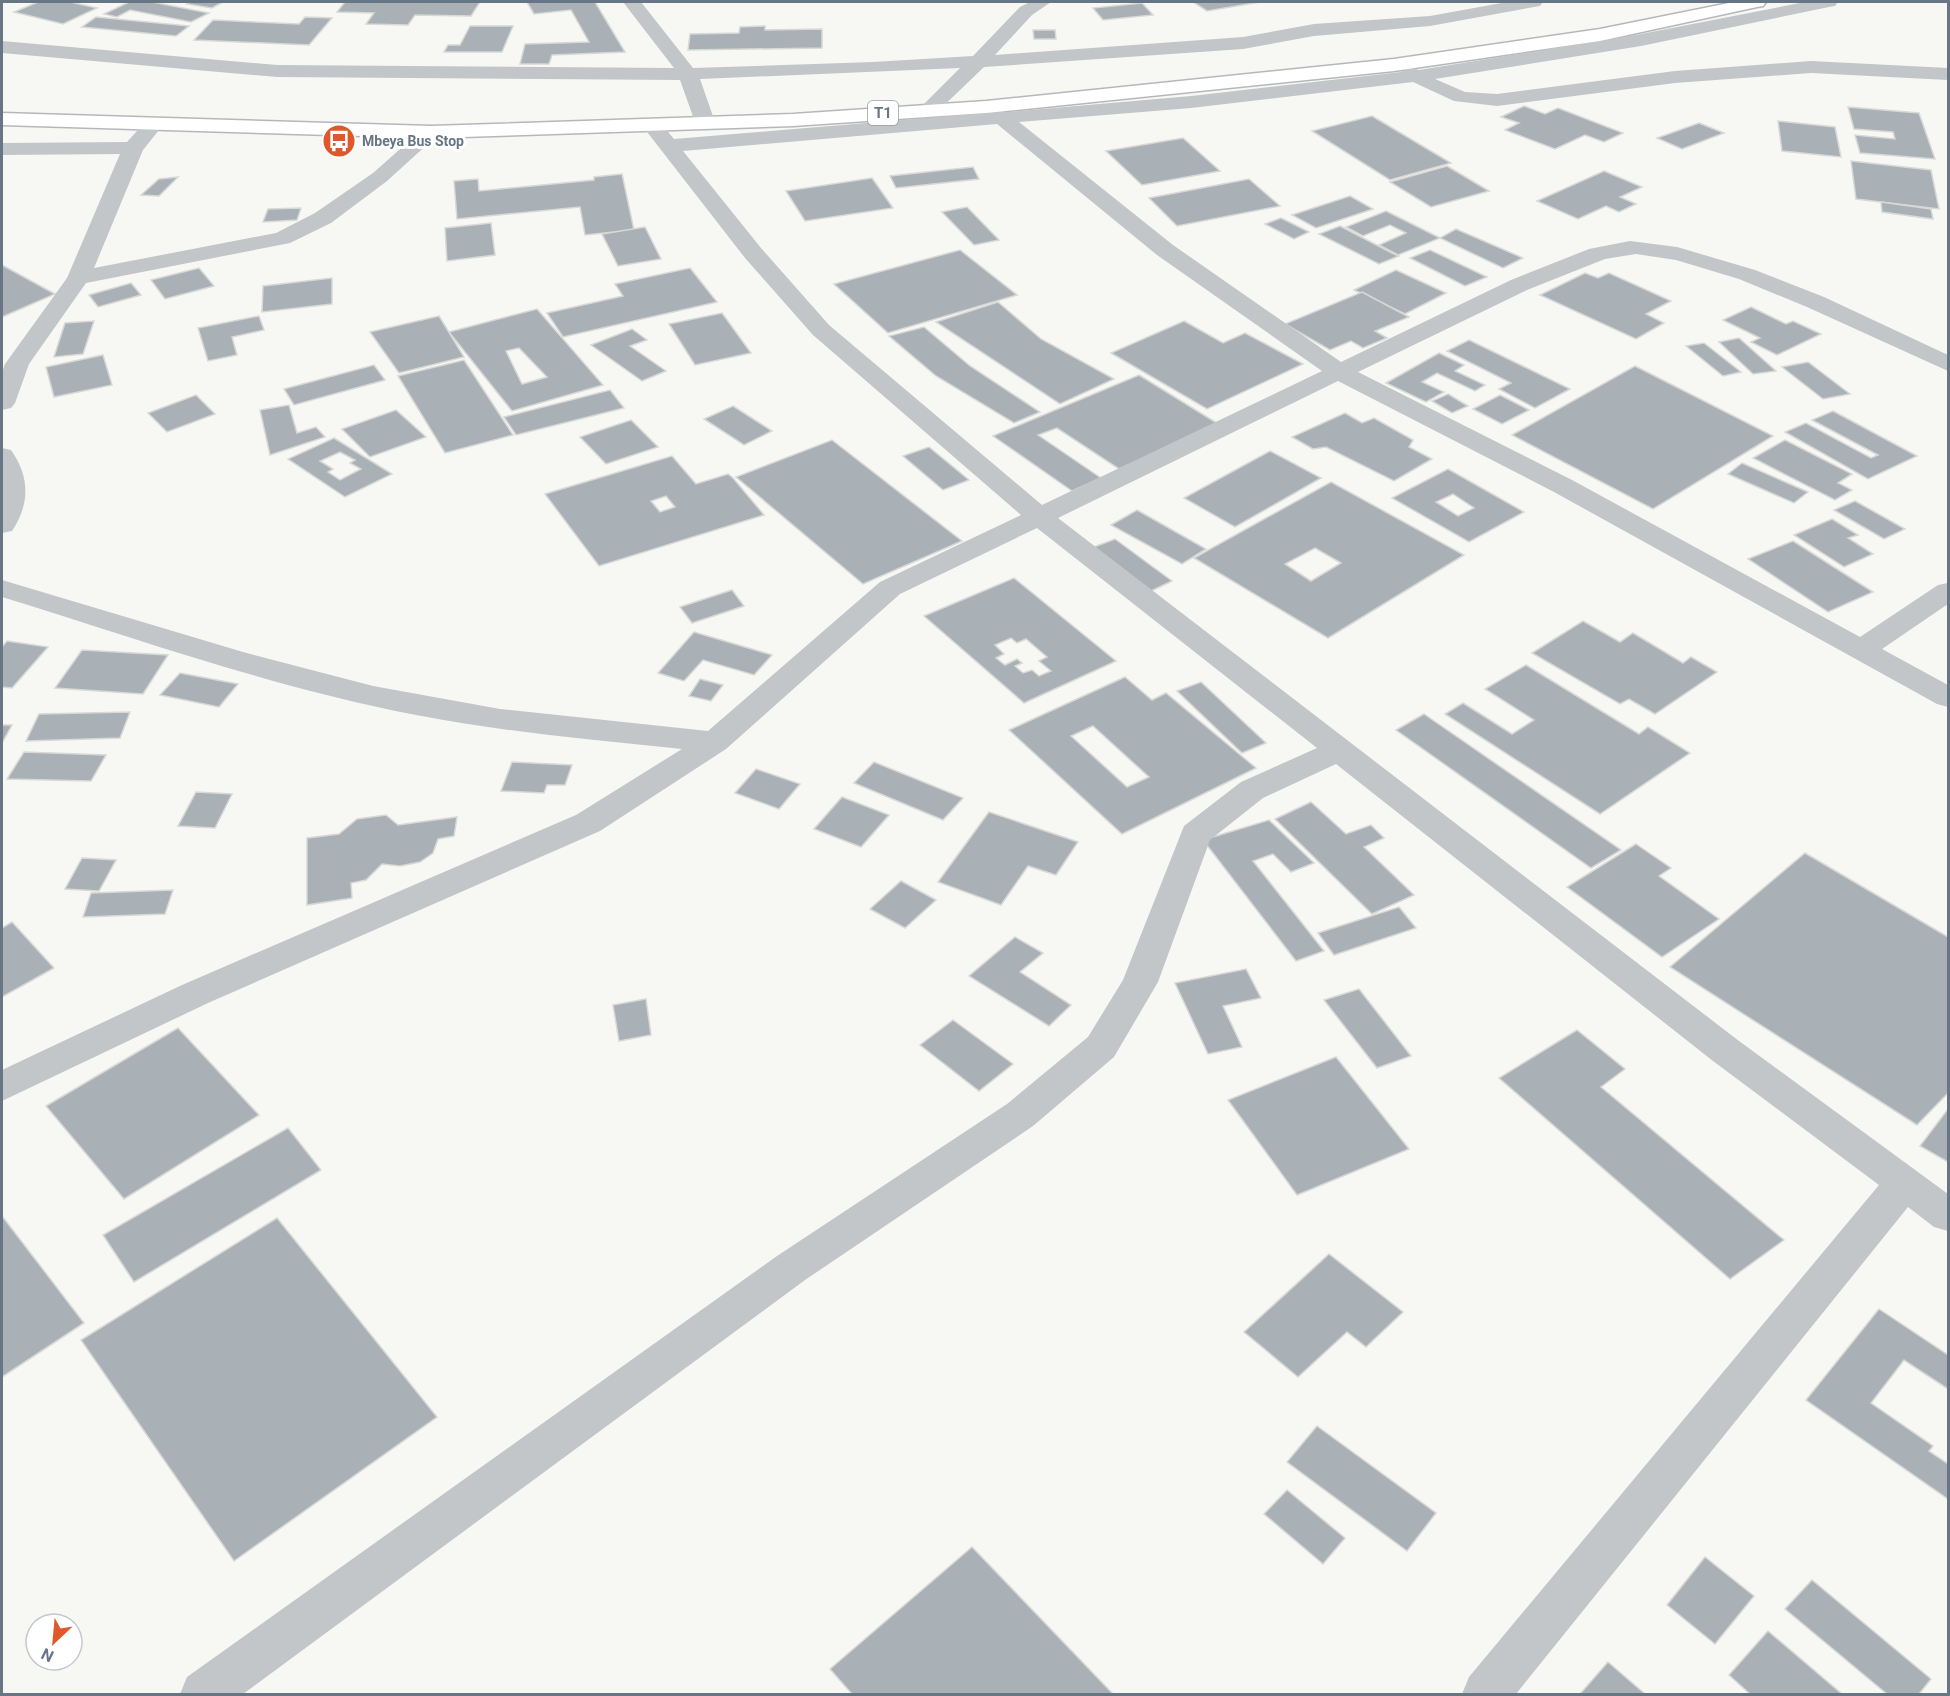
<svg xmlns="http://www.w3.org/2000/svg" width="1950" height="1696" viewBox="0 0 1950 1696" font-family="Roboto,sans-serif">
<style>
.building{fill:#a9b1b6;stroke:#d8d8d6;stroke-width:1.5;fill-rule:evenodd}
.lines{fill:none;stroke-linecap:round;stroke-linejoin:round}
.trunk-casing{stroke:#b5b8bb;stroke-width:3}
.minor{fill:#c2c6c9;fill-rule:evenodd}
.trunk{fill:#fff;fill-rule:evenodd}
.labels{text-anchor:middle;stroke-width:6;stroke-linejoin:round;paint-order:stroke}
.far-poi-label{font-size:14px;font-weight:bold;fill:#667684;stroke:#fff;text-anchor:start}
.shield{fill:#fff;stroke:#949fa9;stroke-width:1.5}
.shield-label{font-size:15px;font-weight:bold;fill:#667684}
</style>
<rect width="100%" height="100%" fill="#f7f7f4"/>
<!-- building -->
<g class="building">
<polygon points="38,2 70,2 97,8 63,24 14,12"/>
<polygon points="129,2 152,2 209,13 191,22 130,10 117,17 104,14"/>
<polygon points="191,2 223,2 212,8 187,4"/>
<polygon points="345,2 480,2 471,16 415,15 408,25 366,24 374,13 337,12"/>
<polygon points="527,2 595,2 625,52 552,55 549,64 520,64 525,44 589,42 571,10 534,14"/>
<polygon points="1193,2 1260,2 1207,11"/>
<polygon points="1142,3 1153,15 1103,20 1093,8"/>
<polygon points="96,17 189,26 176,36 82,27"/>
<polygon points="305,17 332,18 309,45 194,40 213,20 299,24"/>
<polygon points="470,26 513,26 502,52 444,52 448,45 460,45"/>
<polygon points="765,26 765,30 822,29 822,48 688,50 690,34 739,33 740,27"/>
<polygon points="1033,30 1055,30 1056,39 1034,39"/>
<polygon points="1524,106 1545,114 1558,108 1623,133 1604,142 1585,135 1555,149 1505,130 1519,123 1501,117"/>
<polygon points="1848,107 1919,113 1935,159 1860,153 1855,135 1895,139 1893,132 1854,129"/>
<polygon points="1372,116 1451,163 1390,180 1312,131"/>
<polygon points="1778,121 1835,127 1841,157 1782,151"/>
<polygon points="1699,123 1724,133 1682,149 1657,138"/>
<polygon points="1183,138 1220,171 1142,185 1106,151"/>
<polygon points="1851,161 1931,170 1939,209 1856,199"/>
<polygon points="1447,166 1489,191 1431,207 1390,182"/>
<polygon points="973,167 979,179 896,188 890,176"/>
<polygon points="1604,171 1642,187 1620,197 1636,204 1619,212 1606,206 1578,219 1537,201"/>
<polygon points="622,174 634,230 585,235 580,207 457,219 454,181 478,179 479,191 594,180 594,177"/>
<polygon points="178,177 159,196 141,195 159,179"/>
<polygon points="872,178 893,208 805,221 786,191"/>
<polygon points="1249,179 1280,206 1177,226 1149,198"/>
<polygon points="1350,196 1373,209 1316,228 1292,215"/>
<polygon points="1881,202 1931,209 1933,219 1882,212"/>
<polygon points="967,207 999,240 974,245 942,212"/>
<polygon points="301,208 297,220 263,222 268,209"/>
<polygon points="1386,211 1440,238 1398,255 1379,245 1406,233 1390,225 1363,236 1346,227"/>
<polygon points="1281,218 1309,232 1294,239 1265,224"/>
<polygon points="491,223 495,255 447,261 445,228"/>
<polygon points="1340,226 1392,253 1399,256 1379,264 1319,234"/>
<polygon points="645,227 661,259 618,266 602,234"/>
<polygon points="1456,229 1523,258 1503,268 1440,238"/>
<polygon points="960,250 1017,295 888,333 834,284"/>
<polygon points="1430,250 1487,277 1465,286 1410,258"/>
<polygon points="2,265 55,294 2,317"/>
<polygon points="199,268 214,286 165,299 151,280"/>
<polygon points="690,268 717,302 563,337 547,313 623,296 615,284"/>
<polygon points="1396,270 1446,293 1405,314 1354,290"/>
<polygon points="1585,273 1598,278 1609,273 1671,301 1646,314 1664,323 1636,339 1540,295"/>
<polygon points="332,278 332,304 262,312 263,286"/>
<polygon points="131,283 141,295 98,307 89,295"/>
<polygon points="1362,292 1409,317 1375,331 1387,338 1363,348 1351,341 1330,350 1285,324"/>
<polygon points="998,302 1041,339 1114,379 1060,404 936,322"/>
<polygon points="1751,307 1786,324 1793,321 1821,334 1777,355 1751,342 1760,338 1723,320"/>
<path d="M537,309L603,385L512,411L449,332ZM519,348L547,377L522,384L506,351Z"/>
<polygon points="722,313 751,353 695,365 669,324"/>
<polygon points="259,316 264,330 232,337 237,355 208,361 198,328"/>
<polygon points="439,316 464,357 399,373 370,332"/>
<polygon points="94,321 83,354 54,357 65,323"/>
<polygon points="1184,321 1223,343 1245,333 1303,364 1207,409 1111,353"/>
<polygon points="924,327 970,366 1040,412 1014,423 936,376 889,336"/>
<polygon points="632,329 647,340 630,346 666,371 642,381 591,345"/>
<polygon points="1739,338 1776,371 1753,374 1719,342"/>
<polygon points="1469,340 1570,389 1535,408 1499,389 1511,383 1447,351"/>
<polygon points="1704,343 1741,372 1723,376 1686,346"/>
<polygon points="1439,353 1464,365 1455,371 1485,385 1475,391 1437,373 1422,382 1444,392 1426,402 1386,383"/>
<polygon points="103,355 112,385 54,397 46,367"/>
<polygon points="464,360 513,435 445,453 398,376"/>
<polygon points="1808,362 1850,394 1823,399 1782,367"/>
<polygon points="374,365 385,380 294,405 284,389"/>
<polygon points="1635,366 1773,436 1653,509 1512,435"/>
<polygon points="1139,375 1220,425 1119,469 1057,428 1038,435 1101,478 1072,491 993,436"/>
<polygon points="610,390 624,408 516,435 504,417"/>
<polygon points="1448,394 1468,406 1452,413 1432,401"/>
<polygon points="196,395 215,414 167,432 148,413"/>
<polygon points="1500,395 1529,410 1502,424 1473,409"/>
<polygon points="289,405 297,433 316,427 325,437 270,455 260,410"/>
<polygon points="733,406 772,431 744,445 704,419"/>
<polygon points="396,410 426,437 370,457 342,429"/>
<polygon points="1833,411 1917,456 1868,479 1785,432 1806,423 1871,458 1878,455 1812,420"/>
<polygon points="1345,413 1362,423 1374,418 1413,440 1409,447 1432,459 1394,481 1326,447 1313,449 1292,437"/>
<polygon points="631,420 658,447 606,464 580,437"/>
<path d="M334,438L392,474L345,497L288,459ZM340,452L355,460L350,463L361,469L340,480L328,472L333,469L320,461Z"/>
<polygon points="832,440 962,541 863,584 736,477"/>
<polygon points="1785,440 1852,474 1838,483 1852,490 1835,500 1753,458"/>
<polygon points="929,447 969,480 943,490 903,456"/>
<polygon points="1270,451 1321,478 1235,527 1184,498"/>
<path d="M672,456L696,484L728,474L733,478L764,515L599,566L545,494ZM666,496L675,507L660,512L651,501Z"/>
<polygon points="1742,463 1808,492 1794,503 1728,474"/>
<path d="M1448,469L1524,512L1469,542L1392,498ZM1453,494L1474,508L1458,516L1436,502Z"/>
<path d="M1331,482L1464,555L1328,638L1194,558ZM1315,548L1341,563L1311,581L1285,564Z"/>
<polygon points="1855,501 1905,529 1884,539 1834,510"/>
<polygon points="1137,510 1206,549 1182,564 1111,525"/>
<polygon points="1832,519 1858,535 1848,538 1873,554 1844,567 1794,535"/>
<polygon points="1115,539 1172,581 1151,591 1094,547"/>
<polygon points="1793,541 1873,592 1828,612 1748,559"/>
<path d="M1014,578L1116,661L1024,703L924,616ZM1011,638L1017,643L1026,639L1047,657L1039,661L1051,671L1039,676L1032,670L1023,673L1015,666L1022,663L1017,659L1005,665L996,658L1004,654L995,645Z"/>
<polygon points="732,590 744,606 692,623 680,607"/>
<polygon points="1583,621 1620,642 1633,633 1683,663 1691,657 1717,672 1655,714 1629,699 1620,704 1532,653"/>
<polygon points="694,632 772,655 754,675 703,660 684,681 658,673"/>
<polygon points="7,641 48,647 12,688 2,687 2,647"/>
<polygon points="82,650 168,655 143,694 55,688"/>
<polygon points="1526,665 1639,734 1648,727 1690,753 1600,814 1445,714 1463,703 1512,734 1534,720 1485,689"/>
<polygon points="180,673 238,684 219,707 160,695"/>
<path d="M1125,677L1152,700L1166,693L1256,768L1122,834L1009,730ZM1093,726L1149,777L1127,787L1071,736Z"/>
<polygon points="700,679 723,685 711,701 689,696"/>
<polygon points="1201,682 1266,743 1242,753 1177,691"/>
<polygon points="130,712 120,738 26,741 39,714"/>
<polygon points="1424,714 1621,850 1591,868 1396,730"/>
<polygon points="2,725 12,725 2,743"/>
<polygon points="24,752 106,755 91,781 7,779"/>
<polygon points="512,762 572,765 565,785 547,785 544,793 501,791"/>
<polygon points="874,762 963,798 943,820 854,783"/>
<polygon points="756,769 800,784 779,809 735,793"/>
<polygon points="196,792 232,794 215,828 178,826"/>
<polygon points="842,797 889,815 861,847 814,829"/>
<polygon points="1311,802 1346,834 1371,825 1384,838 1364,847 1414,895 1372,914 1275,819"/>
<polygon points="989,812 1078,842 1056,875 1028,866 1001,905 938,882"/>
<polygon points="386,815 398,825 457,817 454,836 438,839 433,853 420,862 400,866 382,864 366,880 351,883 352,898 307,905 307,838 339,834 357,819"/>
<polygon points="1269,820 1314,863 1291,872 1273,854 1253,861 1324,951 1296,961 1203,840"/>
<polygon points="1636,844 1671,868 1659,876 1719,919 1662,957 1567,887"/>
<polygon points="1805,853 1948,937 1948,1093 1917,1125 1670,967"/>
<polygon points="82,858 116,860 99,891 65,889"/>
<polygon points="901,881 936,900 905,928 870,909"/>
<polygon points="173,890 165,914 83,917 91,893"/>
<polygon points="1399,907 1416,928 1334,955 1318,933"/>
<polygon points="12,922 54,968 2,997 2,928"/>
<polygon points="1015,937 1043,953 1020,972 1071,1005 1049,1026 969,976"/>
<polygon points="1246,969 1261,998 1223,1006 1242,1047 1208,1054 1175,983"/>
<polygon points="1359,989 1411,1056 1377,1068 1324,1000"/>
<polygon points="646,999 651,1035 619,1041 613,1005"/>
<polygon points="953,1020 1013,1064 979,1091 920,1045"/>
<polygon points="178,1028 259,1115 124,1199 46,1106"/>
<polygon points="1577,1030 1625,1069 1601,1087 1784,1240 1730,1279 1499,1078"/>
<polygon points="1336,1057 1409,1149 1297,1195 1228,1100"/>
<polygon points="1948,1109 1948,1162 1920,1146"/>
<polygon points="288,1128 321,1170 134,1282 103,1235"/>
<polygon points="2,1216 84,1323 2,1377"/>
<polygon points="277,1218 437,1417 234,1561 81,1340"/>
<polygon points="1329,1254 1403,1312 1366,1347 1347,1332 1298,1377 1244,1332"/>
<polygon points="1879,1309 1948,1355 1948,1389 1904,1360 1871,1403 1933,1446 1929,1451 1948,1464 1948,1499 1806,1400"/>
<polygon points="1317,1426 1436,1513 1407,1551 1287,1462"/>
<polygon points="1287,1490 1345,1538 1323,1564 1264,1514"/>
<polygon points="972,1547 1113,1694 852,1694 830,1669"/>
<polygon points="1705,1557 1754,1596 1715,1644 1667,1605"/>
<polygon points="1812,1580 1931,1679 1919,1694 1887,1694 1785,1609"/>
<polygon points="1768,1631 1842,1694 1750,1694 1729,1675"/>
<polygon points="1608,1662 1645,1694 1580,1694"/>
</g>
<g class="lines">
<defs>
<polygon id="trunk" points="1734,2 1766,2 1763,6 1757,7 1600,41 1394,71 986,113 793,126 431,138 2,125 2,113 431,126 793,114 986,101 1394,59 1600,29"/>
</defs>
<!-- trunk casing -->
<use href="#trunk" class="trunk-casing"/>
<!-- minor -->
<g class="minor">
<polygon points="623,2 641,2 693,68 873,62 973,56 1020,7 1030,2 1051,2 1032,15 995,55 1243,37 1314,24 1430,16 1507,2 1543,2 1540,6 1534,7 1430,26 1314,36 1243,49 984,67 935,114 921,114 918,110 960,68 700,79 715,122 712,126 698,126 695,122 680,80 277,77 2,53 2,41 277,65 674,68"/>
<path d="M1805,2H1838L1835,6L1829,7L1641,46L1435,79L1465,92L1497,94L1675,71L1811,61L1948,68V80L1811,73L1675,83L1497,106L1454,101L1413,82L1191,108L1019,122L1173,245L1341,362L1511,280L1589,249L1630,241L1677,247L1755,270L1824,297L1948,355V371L1807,307L1739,279L1676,260L1636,254L1605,259L1527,290L1358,372L1572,480L1860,637L1938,585L1948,583V604L1882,649L1948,685V707L1937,704L1554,492L1338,381L1058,518L1739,1041L1948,1194V1231L1934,1227L1908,1207L1516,1694H1462L1469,1677L1879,1185L1713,1061L1336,764L1263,798L1210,840L1158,982L1114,1057L1033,1126L805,1280L243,1694H180L187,1677L777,1256L1007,1104L1088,1037L1123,980L1184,826L1241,782L1317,748L1037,528L900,594L726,749L600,831L208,1003L2,1101V1070L182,985L576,815L682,749C593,740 504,732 416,715C275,688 138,639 2,597V580L243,652L373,686L500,709L708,731L880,582L1021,515L813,335L745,258L644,128L641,124L644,120H658L674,139L985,113L988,109L995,107L1006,112L1191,96L1401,72L1410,67L1419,70L1641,34ZM997,124L1157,255L1322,371L1042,505L829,325L761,248L683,151Z"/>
<polygon points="153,119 160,121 163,125 143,150 94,268 276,233 315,213 373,173 424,128 438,128 441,132 387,181 331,223 290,243 86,283 29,364 15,403 11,408 2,410 2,372 5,364 67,278 120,154 2,155 2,143 127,142 146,121"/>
<path d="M2,448L11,450C30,477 30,504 12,531L2,533Z"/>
</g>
<!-- trunk -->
<use href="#trunk" class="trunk"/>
</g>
<!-- icons -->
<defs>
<symbol id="bus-disc" viewBox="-11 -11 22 22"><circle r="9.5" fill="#df582c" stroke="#fff"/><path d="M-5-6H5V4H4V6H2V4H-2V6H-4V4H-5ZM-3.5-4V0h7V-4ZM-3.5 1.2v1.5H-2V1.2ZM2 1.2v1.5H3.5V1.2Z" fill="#fff"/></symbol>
</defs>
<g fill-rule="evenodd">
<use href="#bus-disc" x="320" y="122" width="38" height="38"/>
</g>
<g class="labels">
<!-- far-poi labels -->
<g class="far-poi-label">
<text x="362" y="146">Mbeya Bus Stop</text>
</g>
<!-- shield labels -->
<rect class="shield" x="868" y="101" width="30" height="24" rx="4.5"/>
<g class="shield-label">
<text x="883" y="118">T1</text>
</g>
</g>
<!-- border -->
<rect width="1950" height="1696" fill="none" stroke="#667684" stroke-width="6"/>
<!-- north arrow -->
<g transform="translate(54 1642) rotate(206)"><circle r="28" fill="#ffffff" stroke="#c2c8ce" stroke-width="1.5"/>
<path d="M0-4.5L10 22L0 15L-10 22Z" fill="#df582c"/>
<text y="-9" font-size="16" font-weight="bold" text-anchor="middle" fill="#667684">N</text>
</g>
</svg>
